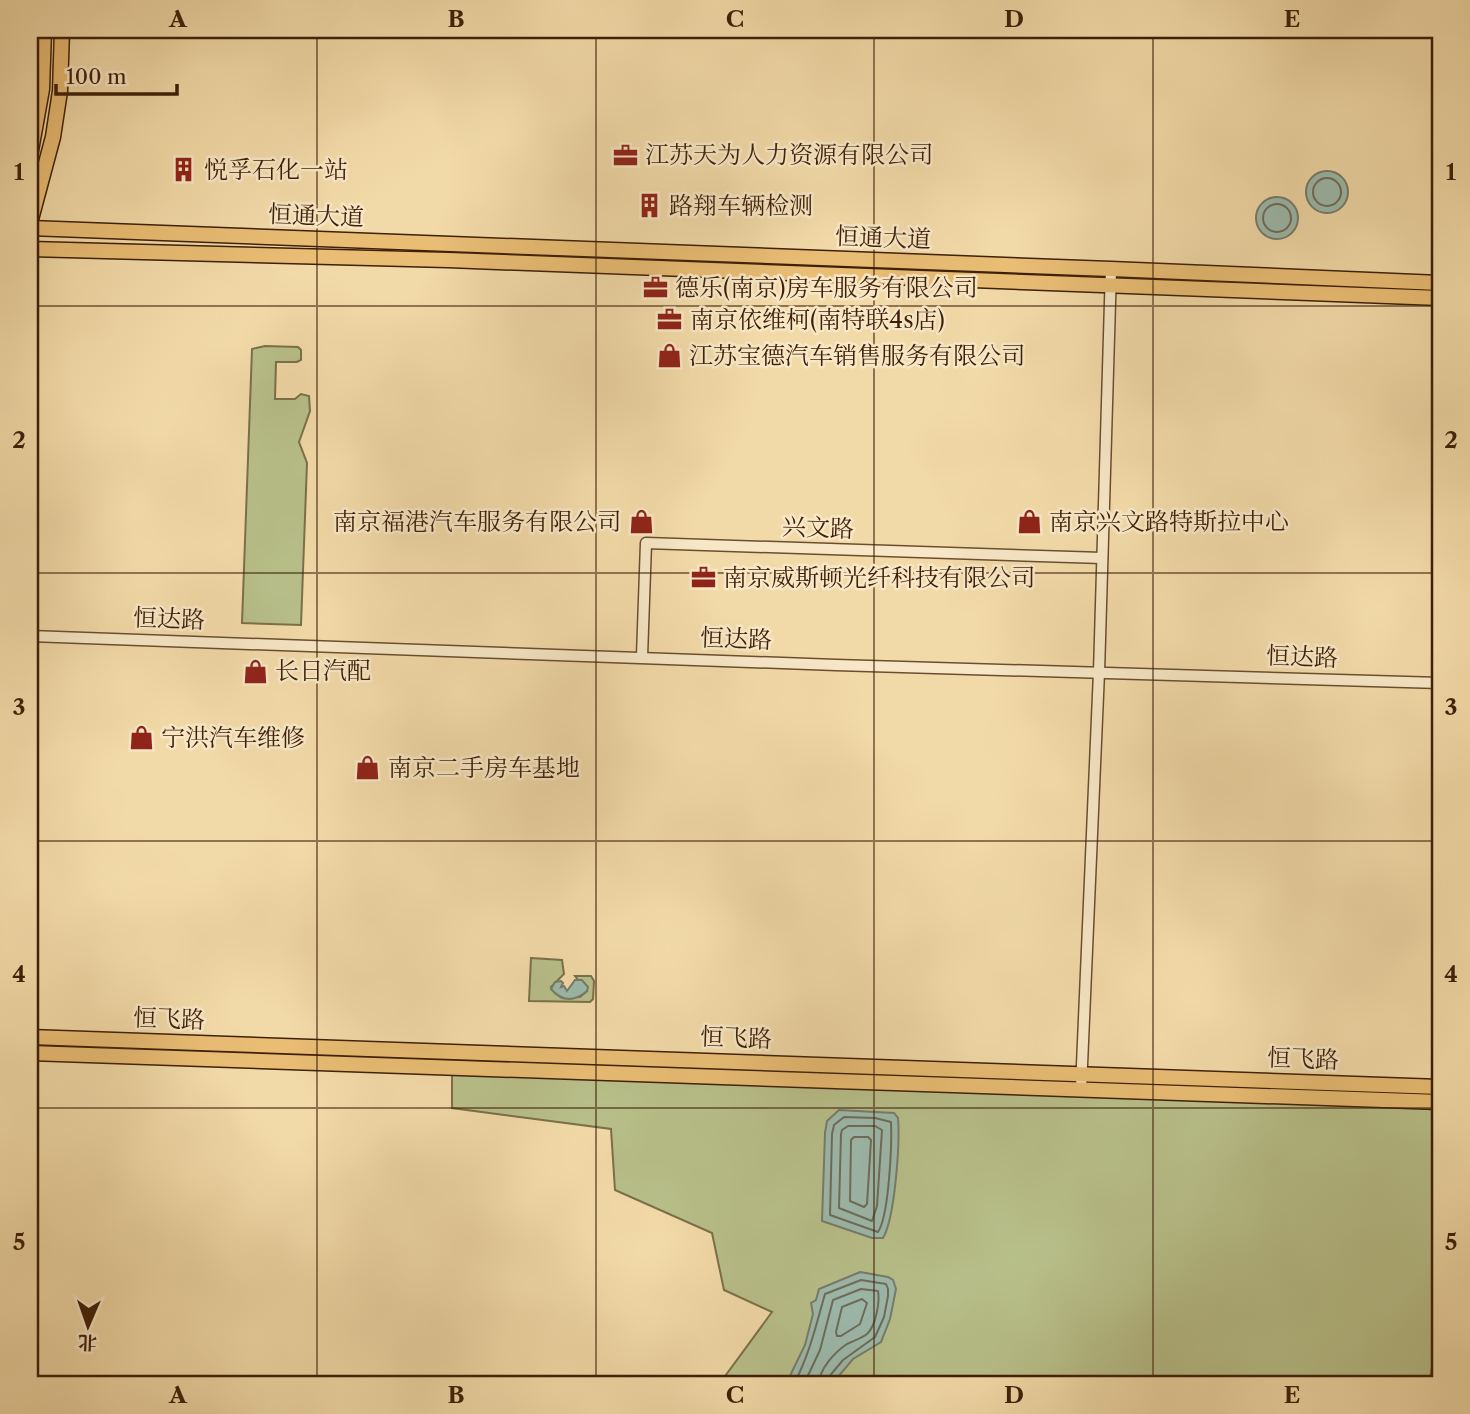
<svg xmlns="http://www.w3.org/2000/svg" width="1470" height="1414" viewBox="0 0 1470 1414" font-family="'Libre Caslon Text','Noto Serif SC',serif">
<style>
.green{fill:#b8c08a;stroke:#7b7049;stroke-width:2}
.water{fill:#9cbaad;stroke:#767c6b;stroke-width:2}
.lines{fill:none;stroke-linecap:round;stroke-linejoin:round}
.shore{stroke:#6d6c5a;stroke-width:2}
.minor-casing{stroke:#6b4e30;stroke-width:13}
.major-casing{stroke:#3e1f08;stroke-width:17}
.minor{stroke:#f7e7c6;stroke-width:10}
.major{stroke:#e9bd74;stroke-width:14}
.rail{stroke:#3e1f08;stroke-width:2.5;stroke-dasharray:12 12;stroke-linecap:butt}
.grid{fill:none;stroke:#3e1f08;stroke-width:2;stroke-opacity:0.55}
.labels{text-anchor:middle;stroke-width:5;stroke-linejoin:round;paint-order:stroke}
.poi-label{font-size:24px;fill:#3e1f08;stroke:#f7e7c6;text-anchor:start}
.street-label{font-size:24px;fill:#3e1f08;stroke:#f7e7c6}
.neatline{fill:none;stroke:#3e1f08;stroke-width:2.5}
.grid-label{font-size:23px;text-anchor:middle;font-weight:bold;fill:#3e1f08}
</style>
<rect width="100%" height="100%" fill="#f2daa8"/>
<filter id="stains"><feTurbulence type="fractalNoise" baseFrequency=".00286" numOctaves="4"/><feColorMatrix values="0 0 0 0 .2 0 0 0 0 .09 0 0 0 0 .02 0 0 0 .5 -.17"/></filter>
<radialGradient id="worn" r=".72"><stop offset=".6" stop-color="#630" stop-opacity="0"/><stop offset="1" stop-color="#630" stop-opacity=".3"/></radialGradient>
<!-- green -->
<g class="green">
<polygon points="265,346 298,347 301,350 301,360 297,362 276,362 275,399 295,399 301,394 309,396 310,411 299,442 307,463 301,625 242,623 252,349"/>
<polygon points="531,958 562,960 564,974 551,987 562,998 580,997 587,991 575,976 591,976 594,981 593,999 590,1002 529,1001"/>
<polygon points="452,1072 1425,1108 1440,1111 1440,1321 1429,1384 721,1384 723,1379 772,1312 724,1290 712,1233 615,1190 611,1129 452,1108"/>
</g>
<!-- water -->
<g class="water">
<circle cx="1327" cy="192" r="21"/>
<circle cx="1277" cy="218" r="21"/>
<path d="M575,980H582L588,987L587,991C574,1002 562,1002 551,989L555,982L561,981L563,983L561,987L564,986L567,991Z"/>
<path d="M839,1110L894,1113L898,1118C900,1143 895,1218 883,1238H872L822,1221L825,1133L827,1121Z"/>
<polygon points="860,1272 888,1277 893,1280 896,1289 890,1319 881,1342 853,1359 832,1384 786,1384 805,1345 813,1314 811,1303 816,1300 819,1289"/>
</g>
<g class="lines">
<!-- shore -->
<g class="shore">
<circle cx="1327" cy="192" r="14"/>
<circle cx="1277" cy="218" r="14"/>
<path d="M844,1117L875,1118L891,1122C892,1144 889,1216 878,1232L830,1215L832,1134L834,1125Z"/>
<polygon points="848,1126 875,1126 882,1130 877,1206 872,1221 839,1208 841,1134 842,1130"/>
<polygon points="854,1137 868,1137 871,1140 867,1204 864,1207 850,1201 851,1140"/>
<polygon points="862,1299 867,1303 860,1324 841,1336 837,1336 836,1332 842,1307"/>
<path d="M794,1384C810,1353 816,1325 825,1294L861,1280L886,1284L888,1289V1296L884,1317L875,1337L843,1360L828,1378L827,1384"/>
<path d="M804,1384L820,1350L833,1300L861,1289L878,1291C880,1301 876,1326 867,1334C862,1338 853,1341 847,1344C835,1352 819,1369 819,1384"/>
</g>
<defs>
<g id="minor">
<polyline points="30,636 836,665 1440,683"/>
<polyline points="642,656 646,543 1102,558"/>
<polyline points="1081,1088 1099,672 1111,269"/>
</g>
<g id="major">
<polyline points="30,156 42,89 44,30"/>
<polyline points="30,223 53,137 60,91 62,30"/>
<polyline points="30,228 1111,269 1440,283"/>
<polyline points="30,249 448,260 1440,298"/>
<polyline points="30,1037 1440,1087"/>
<polyline points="30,1053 1440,1102"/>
</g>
</defs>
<!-- minor casing -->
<use href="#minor" class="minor-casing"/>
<!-- major casing -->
<use href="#major" class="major-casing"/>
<!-- minor -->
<use href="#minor" class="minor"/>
<!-- major -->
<use href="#major" class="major"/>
<!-- rail -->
<polyline class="rail" points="30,33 44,30"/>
</g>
<!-- grid -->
<path class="grid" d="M317,30V1384M596,30V1384M874,30V1384M1153,30V1384M30,306H1440M30,573H1440M30,841H1440M30,1108H1440"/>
<!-- icons -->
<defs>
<symbol id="office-bare" viewBox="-9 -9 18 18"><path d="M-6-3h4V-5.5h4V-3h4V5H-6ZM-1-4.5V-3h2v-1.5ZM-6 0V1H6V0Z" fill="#8f2418" stroke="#f7e7c6" stroke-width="2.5" paint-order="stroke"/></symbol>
<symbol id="building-bare" viewBox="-9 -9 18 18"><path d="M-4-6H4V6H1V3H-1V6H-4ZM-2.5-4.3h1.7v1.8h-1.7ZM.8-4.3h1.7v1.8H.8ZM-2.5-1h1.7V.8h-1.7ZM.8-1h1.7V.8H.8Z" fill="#8f2418" stroke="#f7e7c6" stroke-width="2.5" paint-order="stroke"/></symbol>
<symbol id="shop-bare" viewBox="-9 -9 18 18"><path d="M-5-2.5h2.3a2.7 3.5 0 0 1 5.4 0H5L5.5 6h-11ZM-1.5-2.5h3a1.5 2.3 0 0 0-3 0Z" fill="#8f2418" stroke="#f7e7c6" stroke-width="2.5" paint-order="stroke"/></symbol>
</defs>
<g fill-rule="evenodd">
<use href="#office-bare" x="608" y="138" width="35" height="35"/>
<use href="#building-bare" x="166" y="152" width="35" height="35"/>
<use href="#building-bare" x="632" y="188" width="35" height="35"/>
<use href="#office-bare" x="638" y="270" width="35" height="35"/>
<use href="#office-bare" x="652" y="302" width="35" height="35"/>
<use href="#shop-bare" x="652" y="338" width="35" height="35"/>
<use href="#shop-bare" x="624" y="504" width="35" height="35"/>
<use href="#shop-bare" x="1012" y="504" width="35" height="35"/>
<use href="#office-bare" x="686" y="560" width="35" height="35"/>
<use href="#shop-bare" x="238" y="654" width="35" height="35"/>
<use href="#shop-bare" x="124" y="720" width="35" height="35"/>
<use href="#shop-bare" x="350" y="750" width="35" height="35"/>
</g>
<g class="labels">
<!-- poi labels -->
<g class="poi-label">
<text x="645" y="163">江苏天为人力资源有限公司</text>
<text x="204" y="178">悦孚石化一站</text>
<text x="669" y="214">路翔车辆检测</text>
<text x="675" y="296">德乐(南京)房车服务有限公司</text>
<text x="690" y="328">南京依维柯(南特联4s店)</text>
<text x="689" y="364">江苏宝德汽车销售服务有限公司</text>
<text x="621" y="530" text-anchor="end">南京福港汽车服务有限公司</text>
<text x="1049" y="530">南京兴文路特斯拉中心</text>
<text x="723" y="586">南京威斯顿光纤科技有限公司</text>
<text x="275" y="679">长日汽配</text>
<text x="161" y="746">宁洪汽车维修</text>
<text x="388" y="776">南京二手房车基地</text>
</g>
<!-- street labels -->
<g class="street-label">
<text transform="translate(316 216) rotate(2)" y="8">恒通大道</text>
<text transform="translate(883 238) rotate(2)" y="8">恒通大道</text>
<text transform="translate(818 528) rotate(2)" y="8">兴文路</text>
<text transform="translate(169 619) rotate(2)" y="8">恒达路</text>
<text transform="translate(736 639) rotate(2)" y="8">恒达路</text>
<text transform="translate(1302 657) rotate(2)" y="8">恒达路</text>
<text transform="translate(169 1019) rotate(2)" y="8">恒飞路</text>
<text transform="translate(736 1038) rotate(2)" y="8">恒飞路</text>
<text transform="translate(1303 1059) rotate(2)" y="8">恒飞路</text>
</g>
</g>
<!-- margin -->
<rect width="1470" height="1414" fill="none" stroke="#f2daa8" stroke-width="77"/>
<!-- north arrow -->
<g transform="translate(88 1326) rotate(182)" stroke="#f7e7c6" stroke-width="5" paint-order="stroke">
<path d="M0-5L12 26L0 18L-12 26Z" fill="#3e1f08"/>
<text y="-10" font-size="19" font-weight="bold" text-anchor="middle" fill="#3e1f08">北</text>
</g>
<!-- scale -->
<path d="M56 84v10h121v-10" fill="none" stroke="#3e1f08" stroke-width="3.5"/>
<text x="66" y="84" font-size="21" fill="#3e1f08" stroke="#f7e7c6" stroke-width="5" paint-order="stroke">100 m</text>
<rect x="38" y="38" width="1394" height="1338" class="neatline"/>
<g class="grid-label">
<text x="178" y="27">A</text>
<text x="456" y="27">B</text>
<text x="735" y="27">C</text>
<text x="1014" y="27">D</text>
<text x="1292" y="27">E</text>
<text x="19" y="180">1</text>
<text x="1451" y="180">1</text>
<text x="19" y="448">2</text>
<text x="1451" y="448">2</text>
<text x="19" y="715">3</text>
<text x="1451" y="715">3</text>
<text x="19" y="982">4</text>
<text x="1451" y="982">4</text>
<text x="19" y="1250">5</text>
<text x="1451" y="1250">5</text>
<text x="178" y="1403">A</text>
<text x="456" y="1403">B</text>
<text x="735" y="1403">C</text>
<text x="1014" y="1403">D</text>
<text x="1292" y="1403">E</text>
</g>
<rect width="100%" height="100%" filter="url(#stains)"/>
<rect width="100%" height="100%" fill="url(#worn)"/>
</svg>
